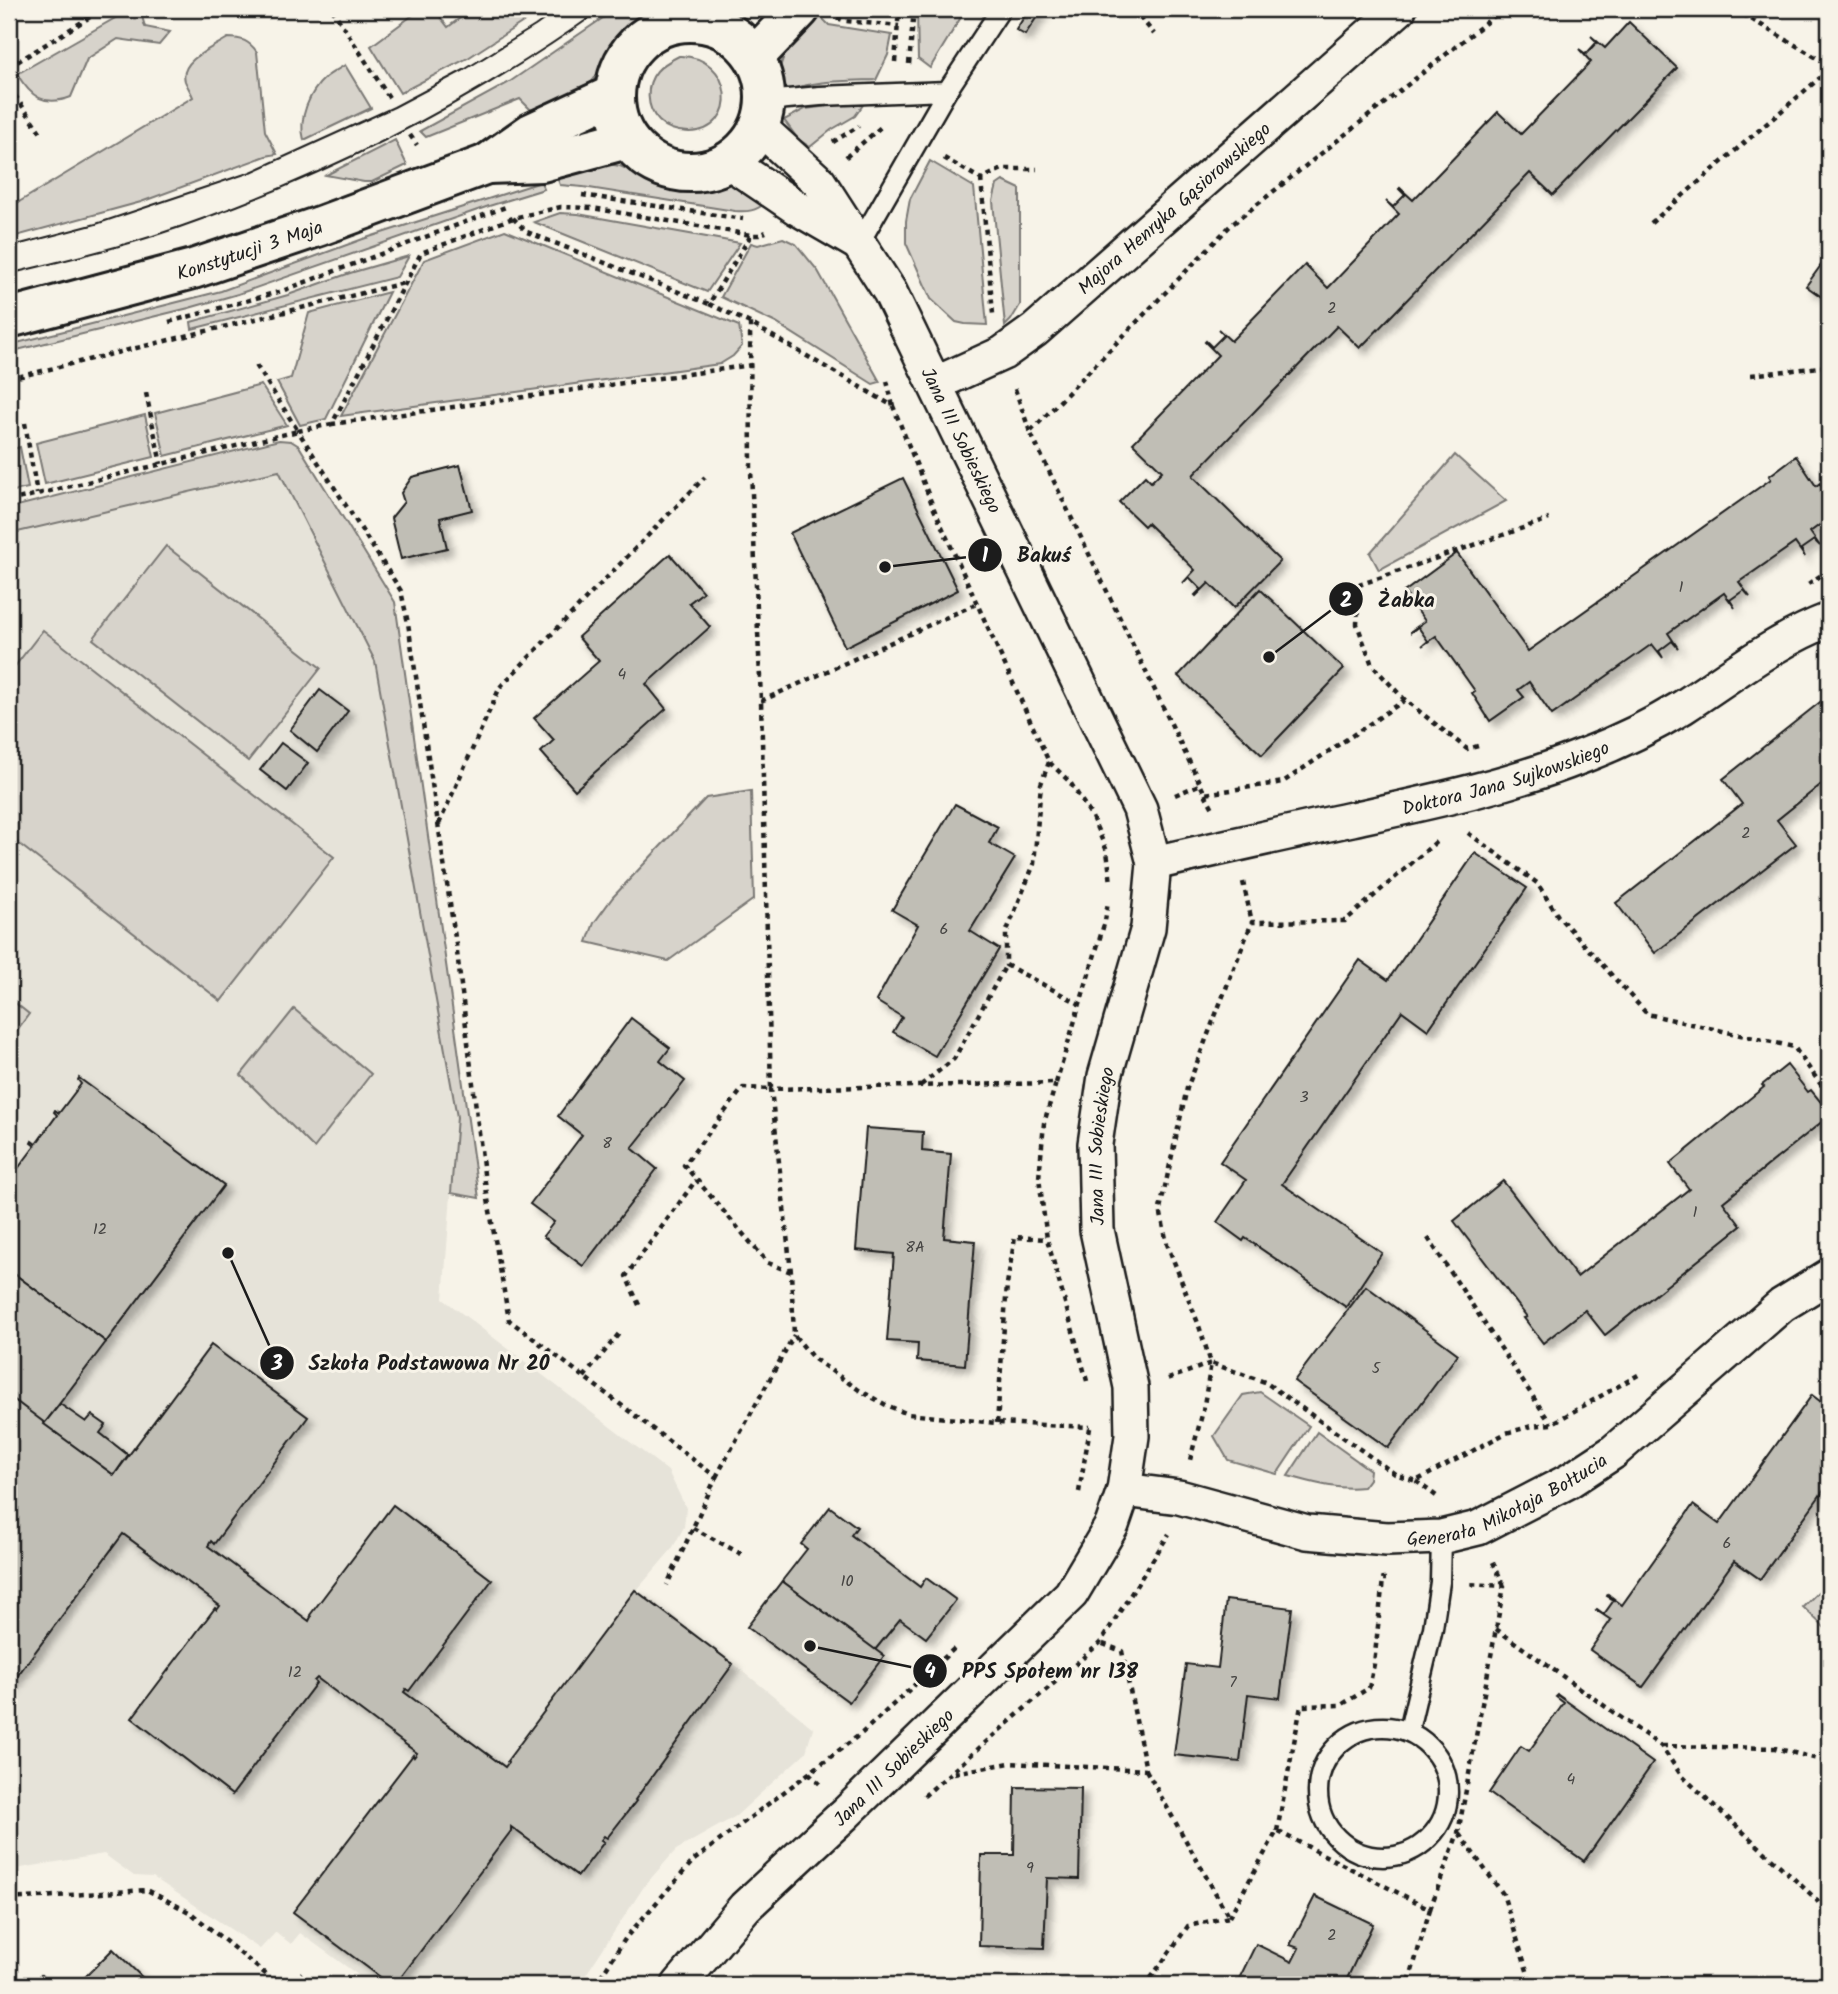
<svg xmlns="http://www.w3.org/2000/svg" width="1838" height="1994" viewBox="0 0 1838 1994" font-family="Kalam,sans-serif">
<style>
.built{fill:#e6e3d9}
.green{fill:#d7d3cb;stroke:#7a7874;stroke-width:2}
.building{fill:#c0beb5;stroke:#1c1c1c;stroke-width:2;filter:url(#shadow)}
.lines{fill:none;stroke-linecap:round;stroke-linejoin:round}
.lane-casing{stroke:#1c1c1c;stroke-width:23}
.street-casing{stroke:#1c1c1c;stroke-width:38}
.secondary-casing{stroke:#1c1c1c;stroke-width:44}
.path{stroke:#1c1c1c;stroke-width:4.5;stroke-dasharray:5 5;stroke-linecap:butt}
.lane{stroke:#f7f3e8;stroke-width:18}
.street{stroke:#f7f3e8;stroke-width:33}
.secondary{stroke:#f7f3e8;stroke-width:38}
.tram{stroke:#1c1c1c;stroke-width:2}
.labels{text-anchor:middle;stroke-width:6;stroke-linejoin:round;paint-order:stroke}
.number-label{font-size:16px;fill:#454442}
.street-label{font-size:19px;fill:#1c1c1c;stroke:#f7f3e8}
.leader{fill:none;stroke:#1c1c1c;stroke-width:2.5}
.callout-dot{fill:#1c1c1c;stroke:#f7f3e8;stroke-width:2.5}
.mark-label{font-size:21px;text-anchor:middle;font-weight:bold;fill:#fff}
.callout-label{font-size:21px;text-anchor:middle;font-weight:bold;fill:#1c1c1c;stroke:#f7f3e8;stroke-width:6;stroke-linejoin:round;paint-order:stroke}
</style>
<defs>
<filter id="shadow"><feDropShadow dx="6" dy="6" stdDeviation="3.5" flood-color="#0004"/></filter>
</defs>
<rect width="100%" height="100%" fill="#f7f3e8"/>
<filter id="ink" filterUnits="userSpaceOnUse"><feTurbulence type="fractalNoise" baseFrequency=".0143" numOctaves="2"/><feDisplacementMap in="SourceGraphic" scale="14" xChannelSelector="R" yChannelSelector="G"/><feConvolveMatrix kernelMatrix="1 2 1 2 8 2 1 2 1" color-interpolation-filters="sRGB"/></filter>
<g filter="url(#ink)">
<!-- built -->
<polygon class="built" points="279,471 375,661 457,1117 443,1299 668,1471 686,1508 684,1527 672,1549 637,1590 733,1663 813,1728 806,1752 736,1816 676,1850 645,1885 579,1985 350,1985 358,1975 300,1933 291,1944 276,1932 260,1949 153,1877 134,1876 104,1854 9,1870 9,534"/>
<!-- green -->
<g class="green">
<path d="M131,9H140L145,27L170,32L159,45L118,39L87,59L71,97C44,107 31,97 17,74Z"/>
<polygon points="421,9 434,9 448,27 472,9 543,9 468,58 400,93 371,46"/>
<path d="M616,9H657C636,15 619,32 608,51C600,64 599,77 586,88C571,100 549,104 531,110L520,99L426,137L420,131L508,83Z"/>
<polygon points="917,9 966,9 930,68 918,59"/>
<path d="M818,14L829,25L892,35L888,55L876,80C839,81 815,80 779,93L780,67L789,42Z"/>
<path d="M228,38C242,38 249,41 257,52L265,131L277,154L266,156L141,202L9,238V208L193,97C191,92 187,86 185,81C179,60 214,47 228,38Z"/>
<path d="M679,56C735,55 741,131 689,132C678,132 668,130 659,121C646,108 645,85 657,71C663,64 671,60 679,56Z"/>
<path d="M345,65L371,108L304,140C298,119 309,92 326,77C332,72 339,69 345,65Z"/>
<polygon points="844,104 863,105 855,116 831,130 810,147 798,139 784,120 805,109"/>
<polygon points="395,140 407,165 372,182 364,182 326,175"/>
<polygon points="930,161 974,187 987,325 965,324 956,322 931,299 906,243 906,221 910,199"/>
<path d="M602,163L620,166L668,187L687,189L719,182L736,186L766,203C755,211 748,212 735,211L583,187L560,185L556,174Z"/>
<polygon points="1003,181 1020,189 1020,305 1011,320 1005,326 993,201 997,185"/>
<polygon points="541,182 544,189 489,206 238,294 189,308 9,352 9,345 221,291 363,239"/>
<polygon points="560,213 578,214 740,243 707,292 534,222"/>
<polygon points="505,230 739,326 742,346 733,356 720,364 341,416 424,260"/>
<polygon points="783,238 796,244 818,271 880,382 873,384 776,323 721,297 751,243 758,245"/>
<polygon points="409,256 397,277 192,329 191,322 288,295 350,273"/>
<polygon points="389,292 326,419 300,425 277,382 291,378 309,313"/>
<polygon points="261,385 287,425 165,456 155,413"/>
<polygon points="145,415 154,457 45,484 36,443"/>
<polygon points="279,440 291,441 299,446 395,602 479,1198 451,1193 457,1117 375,661 279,471 9,534 9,508"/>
<polygon points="20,447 28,488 9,492 9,450"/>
<polygon points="1455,455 1506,501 1379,570 1370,553"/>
<polygon points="166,546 321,668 248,761 93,639"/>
<polygon points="43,630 334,857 221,1001 9,836 9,674"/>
<polygon points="751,791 754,899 668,961 587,942 594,923 613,897 706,798"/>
<polygon points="9,998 29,1014 9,1041"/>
<polygon points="294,1009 371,1074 314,1148 241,1075"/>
<polygon points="1260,1392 1309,1426 1277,1474 1228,1460 1214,1436 1243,1395"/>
<path d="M1317,1432L1370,1470L1369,1479L1363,1487C1336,1490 1314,1483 1288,1476Z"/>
<polygon points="1829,1581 1829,1632 1803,1607"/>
</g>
<!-- building -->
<g class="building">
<polygon points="1029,9 1042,9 1025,35 1016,30"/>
<polygon points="1629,22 1677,68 1553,195 1530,173 1360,348 1337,326 1194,474 1193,476 1280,561 1234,608 1209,583 1196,596 1195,595 1201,589 1189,577 1183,583 1195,570 1147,523 1144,526 1119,502 1145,476 1151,482 1162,471 1133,443 1218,355 1205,342 1206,341 1212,347 1224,335 1218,329 1231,341 1305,265 1328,288 1399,214 1386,201 1393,207 1405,195 1399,189 1400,188 1413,200 1498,112 1521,134 1591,62 1579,49 1586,54 1597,42 1591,36 1605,48"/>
<polygon points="1829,254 1829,302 1806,286"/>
<polygon points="1796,456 1816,486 1820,483 1829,497 1829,518 1810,532 1820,546 1814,540 1801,549 1805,557 1795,543 1739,582 1750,597 1744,590 1730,600 1735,608 1724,593 1668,633 1678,648 1672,641 1659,651 1663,658 1652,644 1552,715 1529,682 1518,690 1524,697 1490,721 1472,693 1475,691 1436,636 1422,646 1428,641 1418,627 1411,632 1411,631 1425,621 1404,592 1457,553 1528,651 1771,479 1769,476"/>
<polygon points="460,465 472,510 440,518 447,548 401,559 391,518 404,502 401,493 412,477"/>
<polygon points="903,478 958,590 845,647 790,533"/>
<polygon points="670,554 703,592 689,603 710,627 646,684 666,709 575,790 541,752 554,740 534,718 599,661 578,637"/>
<polygon points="1260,589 1344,669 1262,755 1178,676"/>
<polygon points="320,690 348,711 317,752 290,730"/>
<polygon points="1829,695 1829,778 1777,820 1796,844 1655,953 1616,903 1742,804 1723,779"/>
<polygon points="281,743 308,763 287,791 260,770"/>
<polygon points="955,804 998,827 989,843 1015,858 970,931 999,949 935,1056 893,1032 902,1017 876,1001 918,925 892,910"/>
<polygon points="1475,853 1527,888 1428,1030 1402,1011 1282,1184 1382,1253 1346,1307 1245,1238 1243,1241 1217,1222 1246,1180 1220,1162 1360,960 1388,980"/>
<polygon points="631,1018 670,1048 660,1061 685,1081 632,1148 657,1169 583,1266 543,1236 554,1222 530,1204 582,1135 558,1116"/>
<polygon points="1787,1065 1808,1092 1811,1090 1829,1112 1829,1116 1723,1202 1741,1226 1605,1335 1585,1310 1543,1343 1524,1318 1527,1317 1454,1221 1503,1181 1577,1277 1689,1189 1670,1164 1764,1087 1762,1085"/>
<polygon points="79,1078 224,1185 106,1342 9,1270 9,1180 11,1177 9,1173 10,1172 13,1175 35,1146 31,1143 32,1141 36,1144 57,1115 54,1112 55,1110 59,1113 81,1084 78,1080"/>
<polygon points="866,1128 923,1132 922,1151 951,1154 944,1238 975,1241 965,1365 917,1361 918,1343 887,1341 894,1254 856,1250"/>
<polygon points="9,1270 106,1342 44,1424 9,1396"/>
<polygon points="1366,1286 1458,1354 1388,1448 1294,1381"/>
<polygon points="211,1345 308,1417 214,1544 211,1541 208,1546 309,1621 311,1617 310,1615 393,1505 492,1580 409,1691 406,1689 404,1692 505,1767 508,1763 507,1761 635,1590 733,1664 635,1800 636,1801 607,1838 604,1836 601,1840 604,1842 578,1876 511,1827 511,1831 395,1985 391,1985 293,1912 413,1755 414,1757 417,1753 317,1678 314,1681 316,1683 232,1795 132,1718 215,1608 217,1610 220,1606 123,1534 9,1687 9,1396 114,1475"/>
<polygon points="1812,1395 1829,1408 1829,1483 1760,1579 1734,1561 1643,1687 1590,1650 1611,1620 1596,1610 1597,1609 1604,1614 1614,1600 1607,1596 1608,1594 1622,1605 1693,1505 1719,1524"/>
<polygon points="60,1404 86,1422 92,1415 106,1425 100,1433 128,1455 114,1475 44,1424"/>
<polygon points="830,1507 857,1527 851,1535 920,1587 926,1578 956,1600 926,1638 900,1619 875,1650 782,1581 807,1549 801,1544"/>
<polygon points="782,1581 884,1656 849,1702 747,1627"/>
<polygon points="1226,1600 1292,1608 1280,1698 1248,1694 1240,1762 1174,1755 1186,1664 1218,1668"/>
<polygon points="1558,1695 1653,1763 1584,1861 1489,1793 1521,1746 1529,1751 1564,1703 1556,1697"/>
<polygon points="1015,1787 1081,1788 1079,1879 1047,1878 1044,1948 979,1946 981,1855 1014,1855"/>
<polygon points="1315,1896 1373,1924 1344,1985 1236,1985 1256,1944 1292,1962 1299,1948 1290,1945"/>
<polygon points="113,1949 150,1985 77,1985"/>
<polygon points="41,1975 51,1985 31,1985"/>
</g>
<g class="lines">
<defs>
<g id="lane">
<polyline points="766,101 820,96 947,91"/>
<polyline points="859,244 947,91 1001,9"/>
<circle cx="1383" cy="1792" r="65"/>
<polyline points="1409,1730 1433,1628 1440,1582 1441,1537"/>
</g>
<g id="street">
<polyline points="729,162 797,208 854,241"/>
<path id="s1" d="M935,384L1003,353L1035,330L1399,9"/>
<path id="s2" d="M1154,863C1220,848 1286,833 1352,819C1430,802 1508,786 1583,756C1617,743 1652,726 1683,707C1731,676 1776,640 1829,620"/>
<path id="s3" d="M1124,1490L1179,1497L1307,1532L1387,1539L1441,1537L1478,1528L1569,1481L1612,1453L1782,1305L1829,1276"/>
<path id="s4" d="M679,1985L745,1907L846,1813L1071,1594L1112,1525L1124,1490L1132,1436L1131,1387L1097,1230L1095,1144L1105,1076L1148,928L1154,863L1140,809L890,292L819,182L759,127"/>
</g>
<g id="secondary">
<circle cx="690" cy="97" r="75"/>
<polyline points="754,57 800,9"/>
<polyline points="487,164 542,162 627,139"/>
<path id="s5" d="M9,318L193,269L320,226L487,164L531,133L613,95"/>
</g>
</defs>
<!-- lane casing -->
<use href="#lane" class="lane-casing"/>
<!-- street casing -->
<use href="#street" class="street-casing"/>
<!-- secondary casing -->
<use href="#secondary" class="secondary-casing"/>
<!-- path -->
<g class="path">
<polyline points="332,9 390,99"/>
<polyline points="1102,9 1137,13 1154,34"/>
<polyline points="1734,9 1829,65"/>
<polyline points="837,18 846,21 899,26"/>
<polyline points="895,62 899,9"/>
<polyline points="909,64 914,9"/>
<polyline points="9,67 103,9"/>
<polyline points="9,87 43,136"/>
<polyline points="410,135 417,145"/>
<polyline points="833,142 859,126"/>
<polyline points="846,157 882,126"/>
<polyline points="944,158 981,179 1002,169 1037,169"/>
<polyline points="981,179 993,314"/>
<polyline points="582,195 743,219"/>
<polyline points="513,218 527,232 709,304"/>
<polyline points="1651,223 1829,70"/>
<polyline points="169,322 282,291 508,206"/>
<polyline points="750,323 709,304 751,235"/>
<polyline points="752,365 332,424 421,253 513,218 561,207 592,208 751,235 759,235 766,232"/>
<polyline points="1751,375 1829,366"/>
<polyline points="9,379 404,283"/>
<polyline points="887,381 893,406"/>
<polyline points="1015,389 1030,432"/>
<polyline points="146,393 161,464"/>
<polyline points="25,423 37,494"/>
<polyline points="332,424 298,431 401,591 408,623 456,944 485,1182 509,1320 716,1477 667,1585"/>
<polyline points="9,501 298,431 256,365"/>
<polyline points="1808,584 1829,570"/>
<polyline points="1405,700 1372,665 1357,624 1359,585 1549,519"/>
<polyline points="761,701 976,604"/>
<polyline points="1478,746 1467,749 1405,700 1283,782 1205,794 1030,432 1230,226 1503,9"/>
<polyline points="1049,762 1041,784 1034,864 1006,933 1006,965 1080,1004"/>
<polyline points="1205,794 1214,810"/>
<polyline points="1175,795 1201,784"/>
<polyline points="439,824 500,687 705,477"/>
<polyline points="1468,833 1537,883 1558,916 1647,1014 1794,1047 1829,1096"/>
<polyline points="1436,842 1345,921 1252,922 1187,1088 1160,1209 1167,1244 1198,1323 1211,1363 1265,1382 1395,1474 1416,1481 1506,1433 1532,1426 1551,1424 1640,1374"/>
<polyline points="1243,882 1252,922"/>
<polyline points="1056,1083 1105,921 1108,902"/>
<polyline points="921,1085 954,1059 1006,965"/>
<polyline points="1428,1238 1551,1424"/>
<polyline points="791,1272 768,1263 684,1165 743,1088 771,1089 761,701 751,470 750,323 893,406 934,509 1049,762 1070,782 1091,815 1107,851 1111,883"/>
<polyline points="639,1305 626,1276 696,1180"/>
<polyline points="584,1377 621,1331"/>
<polyline points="1168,1379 1211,1363 1203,1411 1190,1460"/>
<polyline points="1087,1381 1047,1239 1039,1178 1044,1123 1056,1083 771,1089 791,1272 794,1335 813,1358 859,1390 886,1405 908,1414 997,1423 1090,1427"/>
<polyline points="997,1423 1007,1284 1015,1237 1047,1239"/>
<polyline points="716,1477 794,1335"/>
<polyline points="1416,1481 1439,1498"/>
<polyline points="1079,1492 1090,1428"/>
<polyline points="693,1528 745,1556"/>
<polyline points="1493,1562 1504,1586"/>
<polyline points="1496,1629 1661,1746 1681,1775 1816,1899 1829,1919"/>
<polyline points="1662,1746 1775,1748 1829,1762"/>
<polyline points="1146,1770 1229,1917 1188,1926 1146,1985"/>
<polyline points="809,1773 821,1785"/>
<polyline points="954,1773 1010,1763 1146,1770 1122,1651 1100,1643"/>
<polyline points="924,1796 1100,1643 1169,1534"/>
<polyline points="1277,1831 1301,1706 1341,1705 1369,1688 1374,1664 1383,1579 1386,1579"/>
<polyline points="1459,1834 1503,1894 1529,1977 1534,1985"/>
<polyline points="9,1899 147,1890 191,1913 279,1985"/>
<polyline points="1430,1909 1458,1833 1504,1586 1468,1584"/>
<polyline points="1229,1917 1277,1831 1430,1909 1408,1985"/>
<polyline points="285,1985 302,1973"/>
<polyline points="595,1985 627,1936 694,1860 862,1733 957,1646"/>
<polyline points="1827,1985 1829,1984"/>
</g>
<!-- lane -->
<use href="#lane" class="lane"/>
<!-- street -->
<use href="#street" class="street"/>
<!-- secondary -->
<use href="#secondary" class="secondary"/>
<!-- tram -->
<g class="tram">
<polyline points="9,247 96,224 251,172 394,107 464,70 535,26 559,9"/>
<path d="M9,274C57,262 106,251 153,236C313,183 465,107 602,9"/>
</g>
</g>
</g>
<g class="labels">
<!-- number labels -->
<g class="number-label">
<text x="1332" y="313">2</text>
<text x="1681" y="592">1</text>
<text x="622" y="679">4</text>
<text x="1746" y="838">2</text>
<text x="944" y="934">6</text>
<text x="1304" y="1102">3</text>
<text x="607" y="1148">8</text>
<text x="1695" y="1217">1</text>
<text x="100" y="1234">12</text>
<text x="915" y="1252">8A</text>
<text x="1376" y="1373">5</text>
<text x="1727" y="1548">6</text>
<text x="847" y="1586">10</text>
<text x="295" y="1677">12</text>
<text x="1233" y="1687">7</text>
<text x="1571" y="1784">4</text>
<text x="1030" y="1873">9</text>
<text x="1332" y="1940">2</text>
</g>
<!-- street labels -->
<g class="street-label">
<text dy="7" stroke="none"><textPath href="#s1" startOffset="299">Majora Henryka Gąsiorowskiego</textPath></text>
<text dy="7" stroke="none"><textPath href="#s5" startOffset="250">Konstytucji 3 Maja</textPath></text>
<text transform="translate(962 440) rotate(64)" y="7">Jana III Sobieskiego</text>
<text dy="7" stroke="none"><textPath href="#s2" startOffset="362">Doktora Jana Sujkowskiego</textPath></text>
<text dy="7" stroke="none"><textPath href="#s4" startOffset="1020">Jana III Sobieskiego</textPath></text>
<text dy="7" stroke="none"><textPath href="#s3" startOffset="397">Generała Mikołaja Bołtucia</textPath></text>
<text dy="7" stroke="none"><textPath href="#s4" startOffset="306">Jana III Sobieskiego</textPath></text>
</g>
</g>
<!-- callouts -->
<path class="leader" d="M885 567L985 555M1269 657L1346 599M228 1253L277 1363M810 1646L930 1671"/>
<g class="callout-dot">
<circle cx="885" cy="567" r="7"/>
<circle cx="1269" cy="657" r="7"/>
<circle cx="228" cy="1253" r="7"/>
<circle cx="810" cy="1646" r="7"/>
<circle cx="985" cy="555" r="18"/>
<circle cx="1346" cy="599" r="18"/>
<circle cx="277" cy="1363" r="18"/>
<circle cx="930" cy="1671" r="18"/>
</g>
<g class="mark-label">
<text x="985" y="562">1</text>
<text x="1346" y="607">2</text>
<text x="277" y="1370">3</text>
<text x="930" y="1678">4</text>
</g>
<g class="callout-label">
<text x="1044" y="562">Bakuś</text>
<text x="1406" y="607">Żabka</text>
<text x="429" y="1370">Szkoła Podstawowa Nr 20</text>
<text x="1050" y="1678">PPS Społem nr 138</text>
</g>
<!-- margin -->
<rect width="1838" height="1994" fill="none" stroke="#f7f3e8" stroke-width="35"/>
<rect x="18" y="18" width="1803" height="1959" fill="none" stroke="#1c1c1c" stroke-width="2.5" filter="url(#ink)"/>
</svg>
